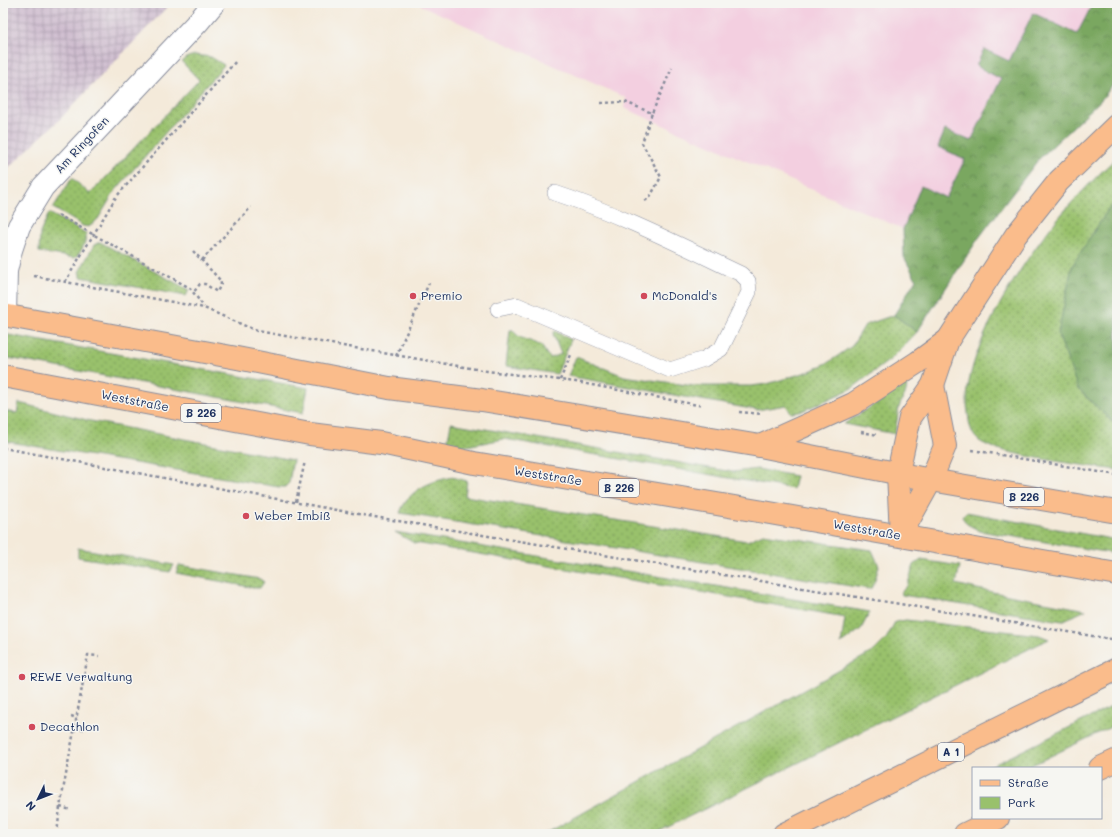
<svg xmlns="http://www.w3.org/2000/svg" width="1120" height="837" viewBox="0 0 1120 837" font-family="Mali,sans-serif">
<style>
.built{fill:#f3cfe0}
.industrial{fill:url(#industrial-grid)}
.green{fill:url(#green-dots);stroke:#5a7865}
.forest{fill:url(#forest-crowns);stroke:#4a6b5f}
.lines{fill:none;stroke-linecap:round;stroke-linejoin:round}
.service-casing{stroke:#888c9c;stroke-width:16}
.minor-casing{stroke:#888c9c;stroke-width:24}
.primary-casing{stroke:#888c9c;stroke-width:24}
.motorway-casing{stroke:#888c9c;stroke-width:24}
.path{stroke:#888c9c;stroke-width:2.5;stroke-dasharray:3 3;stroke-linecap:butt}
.service{stroke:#fff;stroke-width:15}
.minor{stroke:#fff;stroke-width:22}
.primary{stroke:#fabc8b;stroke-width:22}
.motorway{stroke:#fabc8b;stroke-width:22}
.poi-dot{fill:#d1495b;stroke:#f6f6f2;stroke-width:1.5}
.labels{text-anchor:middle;stroke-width:3;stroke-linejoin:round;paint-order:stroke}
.shield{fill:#f6f6f2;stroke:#5d6b8a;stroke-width:1}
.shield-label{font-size:11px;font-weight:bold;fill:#1b2f5e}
.street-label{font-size:12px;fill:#1b2f5e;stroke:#f6f6f2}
.poi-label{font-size:12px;fill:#1b2f5e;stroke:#f6f6f2;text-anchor:start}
</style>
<defs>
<pattern id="industrial-grid" width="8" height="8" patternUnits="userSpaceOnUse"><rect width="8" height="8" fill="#cfbdcf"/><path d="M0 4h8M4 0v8" fill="none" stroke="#a79aab"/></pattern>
<pattern id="green-dots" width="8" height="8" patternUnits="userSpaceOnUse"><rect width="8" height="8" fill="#99c16c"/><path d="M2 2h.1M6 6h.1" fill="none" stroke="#7c9d5c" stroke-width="1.8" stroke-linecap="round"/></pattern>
<pattern id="forest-crowns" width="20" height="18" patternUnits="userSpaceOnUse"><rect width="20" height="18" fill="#7aa760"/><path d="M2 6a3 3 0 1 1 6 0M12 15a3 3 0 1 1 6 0" fill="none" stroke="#638852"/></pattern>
</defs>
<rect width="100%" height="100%" fill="#f6f6f2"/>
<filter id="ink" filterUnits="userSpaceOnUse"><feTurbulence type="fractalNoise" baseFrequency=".025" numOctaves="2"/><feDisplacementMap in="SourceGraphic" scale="8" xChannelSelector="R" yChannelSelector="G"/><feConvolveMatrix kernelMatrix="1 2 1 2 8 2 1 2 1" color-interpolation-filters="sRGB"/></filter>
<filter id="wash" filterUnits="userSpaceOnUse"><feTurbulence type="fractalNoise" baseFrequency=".012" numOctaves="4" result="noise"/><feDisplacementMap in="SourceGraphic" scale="16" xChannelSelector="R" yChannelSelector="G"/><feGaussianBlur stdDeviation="0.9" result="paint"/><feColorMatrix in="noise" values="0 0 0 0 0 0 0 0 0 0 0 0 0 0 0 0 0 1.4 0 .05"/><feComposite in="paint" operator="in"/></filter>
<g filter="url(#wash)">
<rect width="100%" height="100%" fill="#f4eada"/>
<!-- built -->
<polygon class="built" points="416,3 1113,3 965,159 946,198 912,206 903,229 624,108 626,98"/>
<!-- industrial -->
<polygon class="industrial" points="3,3 171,3 59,120 3,173"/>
<!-- green -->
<g class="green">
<polygon points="195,55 211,57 224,65 115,191 98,219 89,227 83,226 53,208 72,178 90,194 199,80 182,62 188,57"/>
<path d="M1117,157V203L1109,208L1078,389L1117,426V470C1090,466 995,455 978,440C970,433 969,422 968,413C958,355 1029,251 1066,209C1082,191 1099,174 1117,157Z"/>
<path d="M49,213L86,233C87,241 81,253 75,258L39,252L40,233Z"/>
<polygon points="100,242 189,290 186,296 81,277 79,272 94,245"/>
<polygon points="894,315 917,332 891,359 851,389 800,412 791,413 786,405 757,410 568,376 576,357 624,376 694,386 751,386 767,384 810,371 829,362 852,346 865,325"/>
<path d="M510,330H513C519,341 531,339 541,346C545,349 545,355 551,358L561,354L553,334L555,331L571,340L557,374L506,366Z"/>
<polygon points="3,334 308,388 303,413 3,357"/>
<polygon points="903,382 907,385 906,392 899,407 895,434 844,424 892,393"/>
<polygon points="19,403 91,421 293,460 289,483 285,487 279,487 3,441 3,411 17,413"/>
<polygon points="451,423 733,472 757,469 796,476 793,489 504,439 467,446 447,444"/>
<path d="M453,477L467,481L465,496L747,541L763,534L872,550L879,566L873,587L869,589L400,513C408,490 430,481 453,477Z"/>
<polygon points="966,512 1117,540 1117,554 980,531 967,524 962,517"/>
<polygon points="395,532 870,612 861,629 841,644 845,617 421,544 414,543"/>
<polygon points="78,548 174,565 170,572 78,557"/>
<polygon points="921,560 960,566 956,584 977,589 1086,610 1062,621 902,595 901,592 907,586 914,565"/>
<polygon points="179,565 260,579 264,582 260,588 255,588 176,573"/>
<polygon points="906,620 1039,635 1049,639 654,834 545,834 874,651 886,639 895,622"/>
<polygon points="1117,704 1117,724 1026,768 987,768"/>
</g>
<!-- forest -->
<g class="forest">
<polygon points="1093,3 1117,3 1117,80 1101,100 1038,160 978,239 917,332 894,315 916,279 904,257 903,229 921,186 946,198 965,159 938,147 945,130 971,141 1001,79 976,66 984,49 1009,61 1033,13 1077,34"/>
<polygon points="1117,203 1117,426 1078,389 1058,334 1072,266 1109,208"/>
</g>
</g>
<g filter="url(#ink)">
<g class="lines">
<defs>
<path id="service" d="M498,309L517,305L670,370L704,359L721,349L749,292L748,281L741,274C680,245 619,214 555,193"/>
<polyline id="minor" points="5,316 6,271 11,250 19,226 43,187 198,22 214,3"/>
<g id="primary">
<polyline points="3,315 237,358 389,388 482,400 760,446 931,480 1117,512"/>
<polyline points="3,376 310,434 381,443 474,463 764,512 1117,574"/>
</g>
<g id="motorway">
<polyline points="760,446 853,404 918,362 948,340"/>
<polyline points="901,534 931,480 945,446 933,385"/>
<polyline points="901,535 898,473 905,440 910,418 933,385 948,340 1016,235 1059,181 1117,125"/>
<polyline points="1100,768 1117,760"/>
<polyline points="784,834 1117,669"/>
<polyline points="965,834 998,818"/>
</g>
</defs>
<!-- service casing -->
<use href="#service" class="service-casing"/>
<!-- minor casing -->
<use href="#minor" class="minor-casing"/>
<!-- primary casing -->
<use href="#primary" class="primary-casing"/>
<!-- motorway casing -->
<use href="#motorway" class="motorway-casing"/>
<!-- path -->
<g class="path">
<polyline points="601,103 625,102 652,113 672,68"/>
<polyline points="645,201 650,197 661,177 642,143 652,113"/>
<polyline points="58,215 190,288 204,307"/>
<polyline points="193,251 220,280 221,284 217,292 205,284 200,284 193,293"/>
<polyline points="202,260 251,207"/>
<polyline points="34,276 204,308 257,331 487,371 576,382 703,406"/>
<polyline points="65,282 116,197 237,60"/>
<polyline points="396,356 429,283"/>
<polyline points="560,380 571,355"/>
<polyline points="739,412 762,414"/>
<polyline points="861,432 878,435"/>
<polyline points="3,448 374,517 1117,640"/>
<polyline points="972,450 1117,475"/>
<polyline points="296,502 305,461"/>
<polyline points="71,716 77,718"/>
<polyline points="75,727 86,730"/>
<polyline points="60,807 71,810"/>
<polyline points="57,834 60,807 88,655 99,656"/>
</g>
<!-- service -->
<use href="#service" class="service"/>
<!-- minor -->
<use href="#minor" class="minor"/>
<!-- primary -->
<use href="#primary" class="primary"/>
<!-- motorway -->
<use href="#motorway" class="motorway"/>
</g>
</g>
<!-- markers -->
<g class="poi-dot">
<circle cx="413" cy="296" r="4"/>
<circle cx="644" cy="296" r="4"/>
<circle cx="246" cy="516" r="4"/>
<circle cx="22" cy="677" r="4"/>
<circle cx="32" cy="727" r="4"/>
</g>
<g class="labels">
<!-- shield labels -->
<g class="shield">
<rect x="181" y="404" width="40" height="18" rx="3"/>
<rect x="599" y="479" width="40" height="18" rx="3"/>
<rect x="1004" y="488" width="40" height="18" rx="3"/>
<rect x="938" y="743" width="26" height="18" rx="3"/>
</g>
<g class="shield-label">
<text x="201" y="417">B 226</text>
<text x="619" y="492">B 226</text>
<text x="1024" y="501">B 226</text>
<text x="951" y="756">A 1</text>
</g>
<!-- street labels -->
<g class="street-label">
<text transform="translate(82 145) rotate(-47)" y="4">Am Ringofen</text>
<text transform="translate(135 401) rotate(11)" y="4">Weststraße</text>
<text transform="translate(548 476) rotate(9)" y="4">Weststraße</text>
<text transform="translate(867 530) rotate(10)" y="4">Weststraße</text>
</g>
<!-- poi labels -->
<g class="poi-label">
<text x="421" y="300">Premio</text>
<text x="652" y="300">McDonald's</text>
<text x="254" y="520">Weber Imbiß</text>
<text x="30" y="681">REWE Verwaltung</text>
<text x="40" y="731">Decathlon</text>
</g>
</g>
<!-- margin -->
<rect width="1120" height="837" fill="none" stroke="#f6f6f2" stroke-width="16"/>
<!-- legend -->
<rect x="972" y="767" width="130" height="52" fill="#f6f6f2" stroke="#9ea6b7"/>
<rect x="980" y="780" width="20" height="6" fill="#fabc8b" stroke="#9ea6b7"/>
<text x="1008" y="787" font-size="12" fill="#1b2f5e">Straße</text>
<rect x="980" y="797" width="20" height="12" fill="#99c16c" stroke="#9ea6b7"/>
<text x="1008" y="807" font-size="12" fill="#1b2f5e">Park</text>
<!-- north arrow -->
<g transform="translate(38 799) rotate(227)" stroke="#f6f6f2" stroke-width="3" paint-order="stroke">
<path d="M0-3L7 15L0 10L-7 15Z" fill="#1b2f5e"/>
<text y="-6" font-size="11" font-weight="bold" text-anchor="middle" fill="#1b2f5e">N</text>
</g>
</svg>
